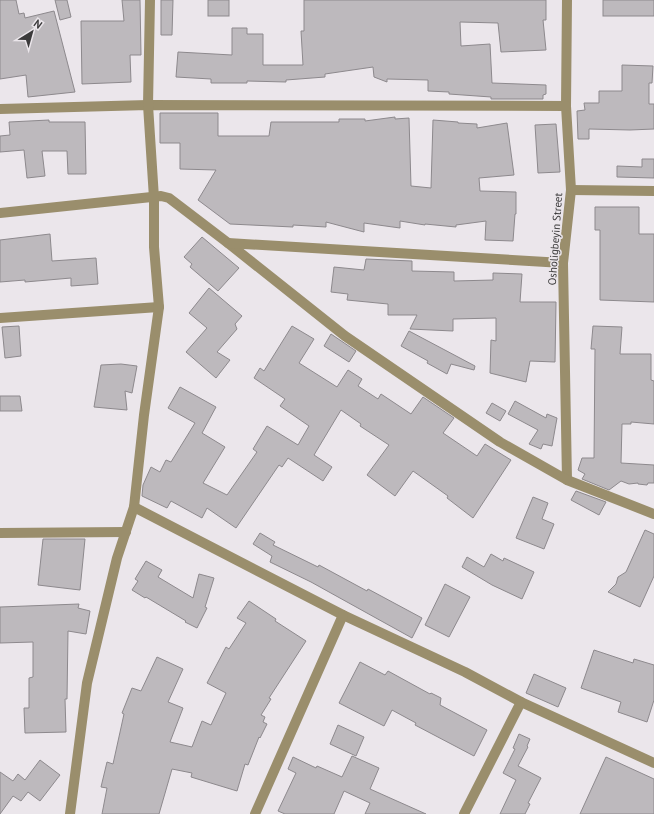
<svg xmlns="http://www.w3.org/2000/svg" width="654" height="814" viewBox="0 0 654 814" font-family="'PT Sans',sans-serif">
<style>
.building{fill:#bdb9bd;stroke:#8d898d}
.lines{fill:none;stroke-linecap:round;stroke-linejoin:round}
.minor{stroke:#9a8e6c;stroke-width:10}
.labels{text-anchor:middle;stroke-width:3;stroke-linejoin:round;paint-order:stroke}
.street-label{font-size:11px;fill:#3b3a3b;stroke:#ebe6eb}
</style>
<rect width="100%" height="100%" fill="#ebe6eb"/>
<!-- building -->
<g class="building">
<polygon points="0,0 16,0 19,14 24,13 25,18 54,11 75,92 28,97 26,75 0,79"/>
<polygon points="55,0 67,0 71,17 60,20"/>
<polygon points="122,0 140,0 141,55 130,55 131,82 82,84 81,21 124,21"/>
<polygon points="161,0 173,0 172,35 161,35"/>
<rect x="208" y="0" width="21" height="16"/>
<polygon points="304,0 546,0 546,20 543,20 546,50 501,52 498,23 460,22 461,46 490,44 492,83 546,85 546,94 543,95 543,99 491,99 491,97 449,94 449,92 428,91 428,80 387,79 387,82 374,77 373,67 325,74 325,77 286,80 286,82 247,81 247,83 211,83 211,79 176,77 178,52 232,55 232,28 247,28 247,34 263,34 263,65 303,65 301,31 304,31"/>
<rect x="603" y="0" width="51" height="16"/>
<polygon points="622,65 653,66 652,83 649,83 649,104 654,104 654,129 630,130 589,129 589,139 578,139 577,111 585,110 584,103 599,103 599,91 622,91"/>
<polygon points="160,113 218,113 218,136 269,136 271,122 339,122 339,119 365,119 365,121 395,117 395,119 409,118 411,186 431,188 433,120 458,122 458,123 477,124 477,128 507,123 514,175 479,178 480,191 516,192 516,214 515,214 513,241 485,240 486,221 456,225 456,227 425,224 425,225 400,221 400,228 364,223 364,232 326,222 326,227 293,225 293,227 230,224 198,200 216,170 180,169 180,143 160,143"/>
<polygon points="49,120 49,122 85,122 86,174 68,174 67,151 42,151 45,176 27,178 24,150 0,152 0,136 10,135 9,122"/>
<polygon points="556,124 560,172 538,173 535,125"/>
<polygon points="642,159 654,159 654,178 617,177 617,166 642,167"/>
<polygon points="595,207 639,207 639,234 654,234 654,302 600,300 600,230 595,230"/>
<polygon points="50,234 52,261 96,258 98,284 71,286 71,278 25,282 25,280 0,282 0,240"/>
<polygon points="202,237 239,268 218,291 190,267 192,264 184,257"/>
<polygon points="366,259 412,261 412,271 454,272 454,281 493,280 493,273 522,274 520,302 556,302 555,362 530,361 526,382 490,373 491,340 496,341 496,318 453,319 453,331 410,329 417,315 388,315 388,304 347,300 348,294 331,292 334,267 364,270"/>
<polygon points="209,288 242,316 235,324 237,329 217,352 230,360 216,378 186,352 207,328 189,313"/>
<polygon points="19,326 21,356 5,358 2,327"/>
<polygon points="292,326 314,339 299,363 337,387 348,370 362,379 358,386 378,399 381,394 411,414 423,397 454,418 443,433 477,456 485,444 511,460 473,518 447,498 448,496 413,471 395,496 367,475 389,445 360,426 361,424 341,410 314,455 332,467 323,481 288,458 282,467 279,465 236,528 207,508 202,518 171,501 167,508 142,496 143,485 151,467 160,472 166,460 171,462 195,423 168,408 180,387 216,407 202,433 225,447 203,483 227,495 257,452 253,449 267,426 298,445 309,426 280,406 285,399 254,378 260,368 264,371"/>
<polygon points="593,326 622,327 620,354 651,354 651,380 654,381 654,424 631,422 631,424 622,424 621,463 654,465 654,483 648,483 647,485 638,484 638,483 629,484 621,481 609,490 582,479 585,474 578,470 582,458 594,458 595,349 591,349"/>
<polygon points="409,331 475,366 474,370 451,364 447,374 427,363 428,361 401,346"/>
<polygon points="331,334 356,351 349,362 324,346"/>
<polygon points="121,364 137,366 132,393 125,391 127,410 94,407 101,365"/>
<polygon points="0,396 20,396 22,411 0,411"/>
<polygon points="515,401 546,418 547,414 557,418 552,446 543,444 541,449 529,444 538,430 508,414"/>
<polygon points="492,403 506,411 500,421 486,413"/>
<polygon points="576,491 606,502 599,515 571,500"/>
<polygon points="533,497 548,503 542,519 554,524 544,549 516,538"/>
<polygon points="645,530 654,534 654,576 640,607 608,592 616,584 618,577 626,572"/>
<polygon points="260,533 275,542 273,545 318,567 319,565 367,591 368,589 422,618 412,638 311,582 270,562 272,556 253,544"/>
<polygon points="43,539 85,539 80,590 38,585"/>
<polygon points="491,554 503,561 504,558 534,572 522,599 492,585 462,567 467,557 484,567"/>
<polygon points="146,561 162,570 158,577 193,598 199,574 214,578 205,607 207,608 197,628 185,622 186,621 146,597 145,598 132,590 138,581 135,579"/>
<polygon points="445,584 470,597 449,637 425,625"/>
<polygon points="249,601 276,619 275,621 306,641 269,698 271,699 261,715 265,717 263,722 267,724 260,738 259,737 248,765 245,764 237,791 191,777 192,773 172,769 159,814 102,814 107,788 101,787 107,762 113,764 124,714 122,713 132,688 141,691 157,657 183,669 168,702 183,708 170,742 192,747 202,721 211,725 226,693 207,683 226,647 229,649 246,623 237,618"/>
<polygon points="79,604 78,608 90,611 86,634 68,631 67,699 65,699 66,732 25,733 24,708 29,708 29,678 33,677 33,642 0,643 0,607"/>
<polygon points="594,650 633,663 634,659 654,665 654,700 647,722 618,712 621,702 581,688"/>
<polygon points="360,662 385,675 388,671 430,694 431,693 441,698 440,705 487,730 474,756 415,725 416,723 392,710 384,726 339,703"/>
<polygon points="534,674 566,688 558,707 526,693"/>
<polygon points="338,725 364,737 356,756 330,744"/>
<polygon points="519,734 530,739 527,746 528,747 518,766 541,778 528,803 530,804 525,814 500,814 516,780 503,773 515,749 513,748"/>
<polygon points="352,756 379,768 370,789 426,814 365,814 370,803 344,791 334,814 285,814 278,811 296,773 288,769 293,757 316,768 317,766 342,777"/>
<polygon points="606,757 654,779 654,814 580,814"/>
<polygon points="40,760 60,775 40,801 28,792 21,801 13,796 0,814 0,772 13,781 18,774 25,780"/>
</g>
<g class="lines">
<!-- minor -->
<g class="minor">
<polyline points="567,0 566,106 571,190 563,263 567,480"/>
<polyline points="0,109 148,105 566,106"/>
<polyline points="571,190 654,191"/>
<polyline points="0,213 161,196 169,198 228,243 345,336 500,442 567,480 654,514"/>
<polyline points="228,243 563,263"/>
<polyline points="0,318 159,307"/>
<polyline points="134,507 343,615 465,672 521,702 654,763"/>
<polyline points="0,533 126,532"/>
<polyline points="70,814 87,683 117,558 134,507 144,415 159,307 154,247 154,198 148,105 150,0"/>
<polyline points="255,814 343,615"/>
<polyline points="464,814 521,702"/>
</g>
</g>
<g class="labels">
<!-- street labels -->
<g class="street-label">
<text transform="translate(555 239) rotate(-86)" y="4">Osholigbeyin Street</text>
</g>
</g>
<!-- north arrow -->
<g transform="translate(32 32) rotate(37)" stroke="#ebe6eb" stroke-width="3" paint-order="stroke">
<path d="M0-3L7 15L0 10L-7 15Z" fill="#3b3a3b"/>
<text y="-6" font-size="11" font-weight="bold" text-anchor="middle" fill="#3b3a3b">N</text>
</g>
</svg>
